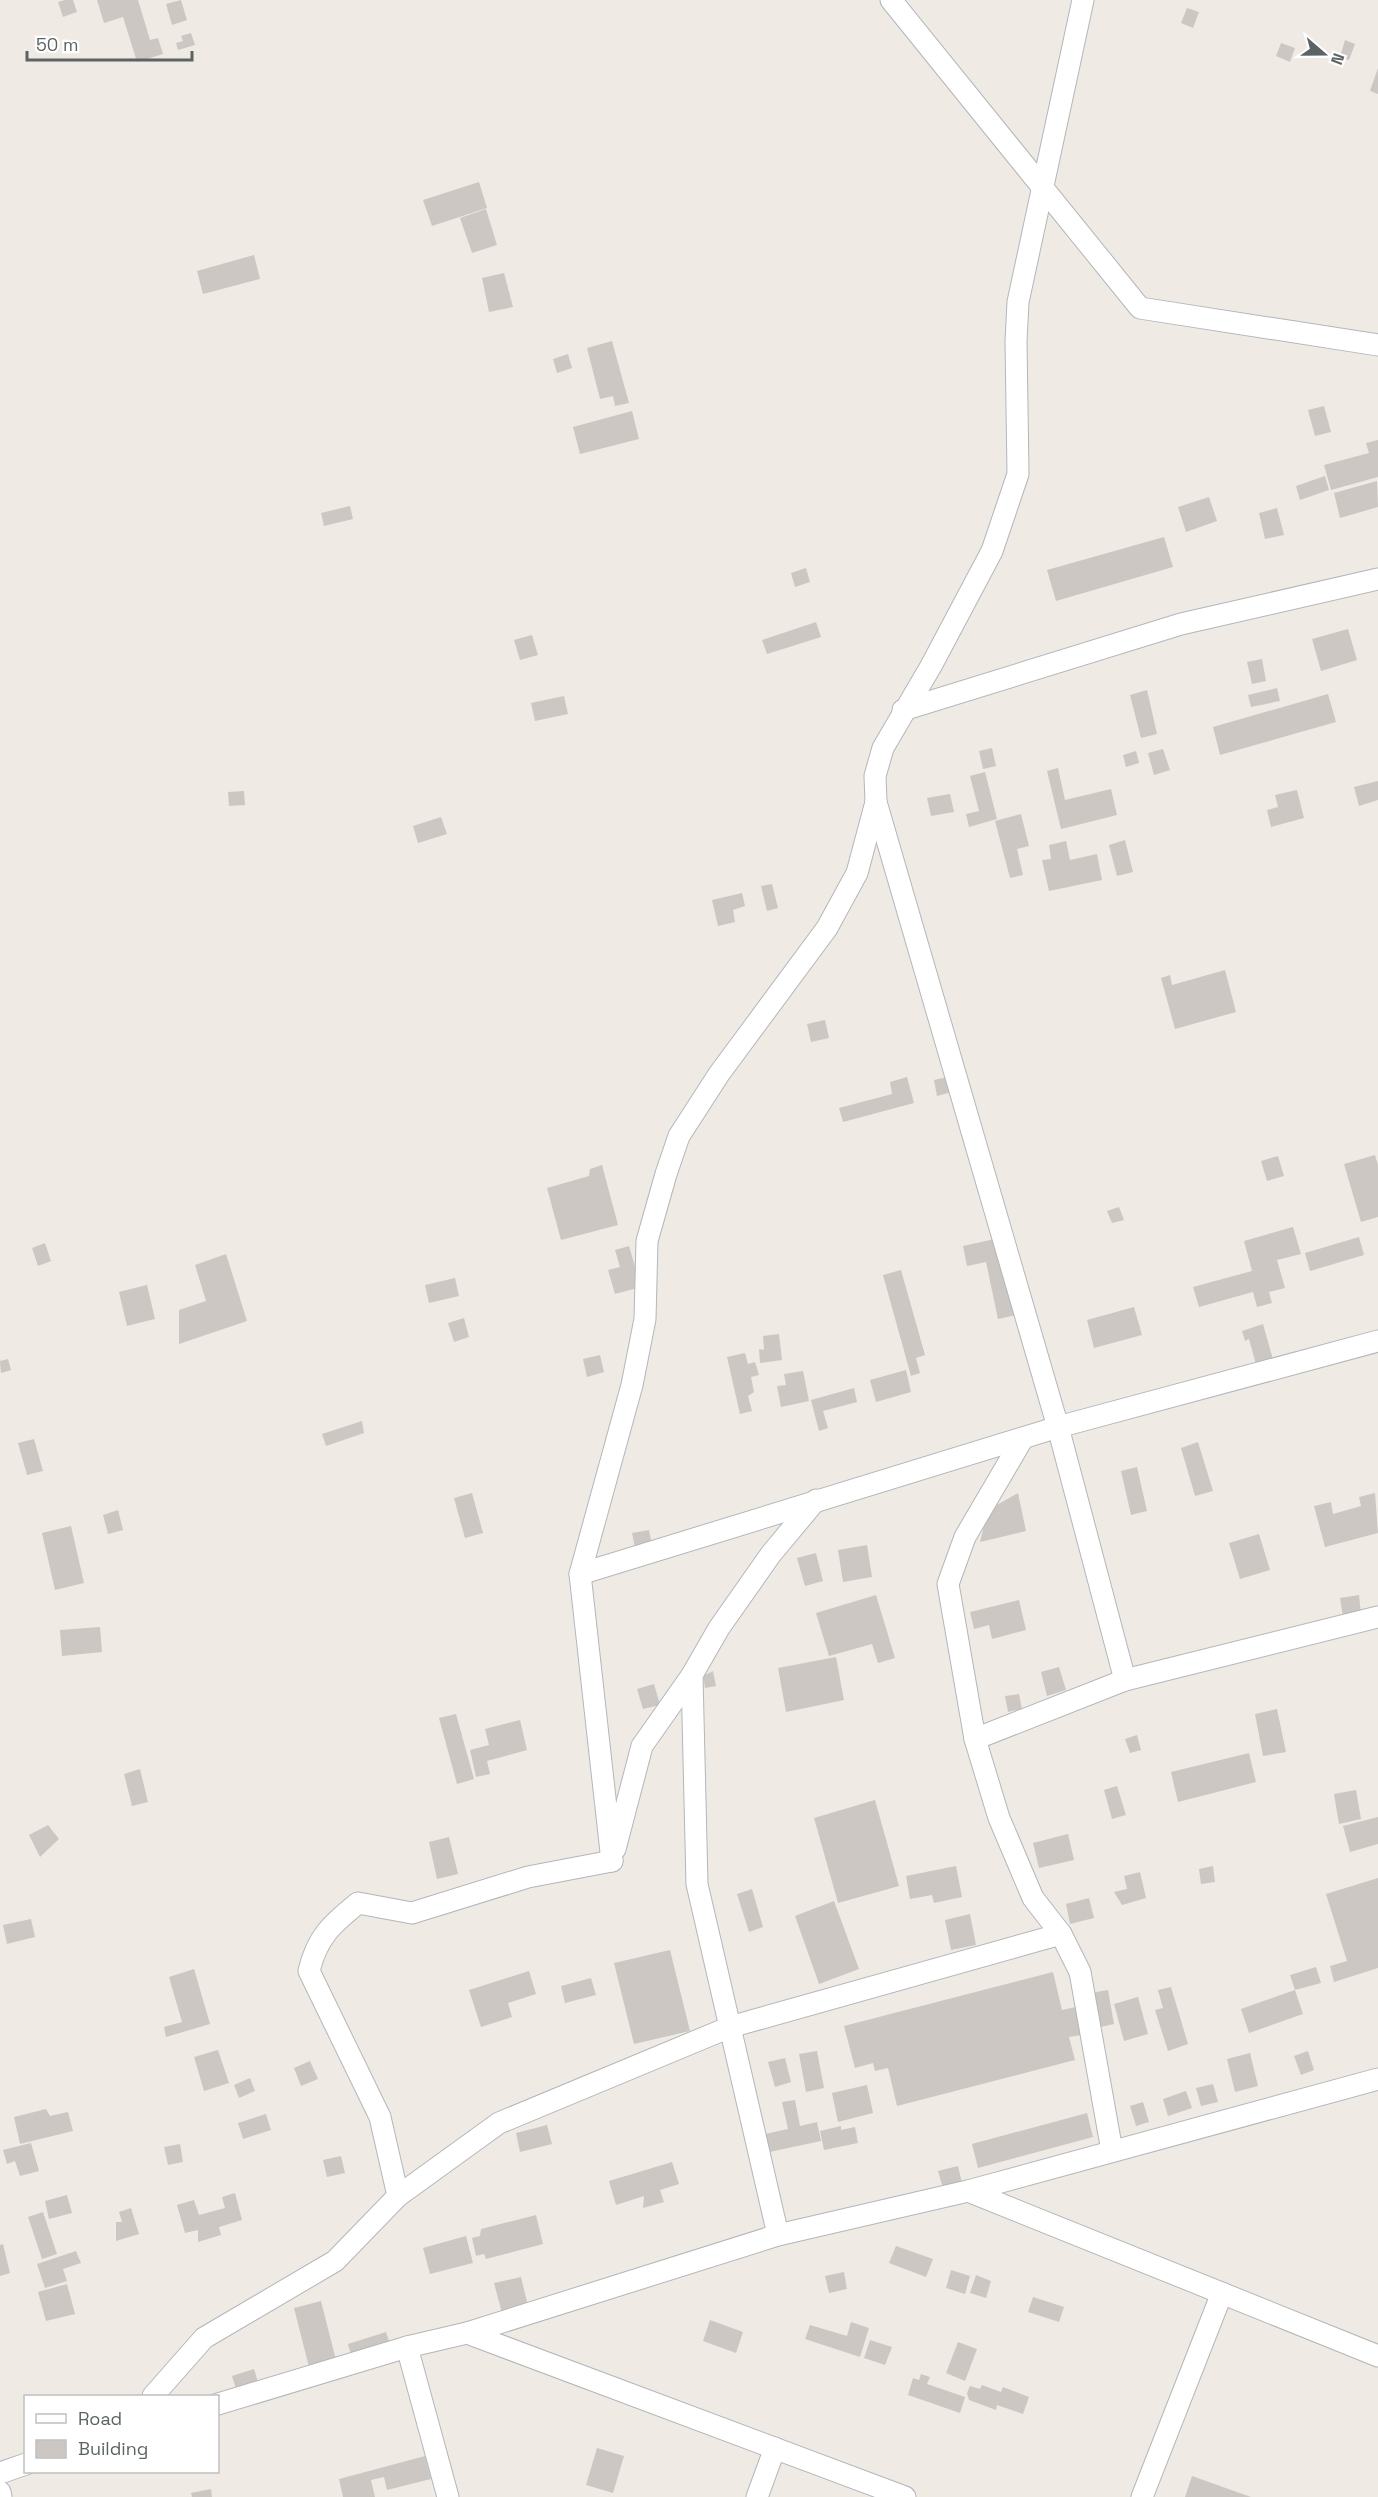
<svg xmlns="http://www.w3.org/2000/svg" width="1378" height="2497" viewBox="0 0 1378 2497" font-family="'Space Grotesk',sans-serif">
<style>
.building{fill:#ccc7c3}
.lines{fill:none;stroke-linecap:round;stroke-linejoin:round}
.minor-casing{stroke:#b2b7ba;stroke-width:23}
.minor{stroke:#fff;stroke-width:21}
</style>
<rect width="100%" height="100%" fill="#efeae4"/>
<!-- building -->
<g class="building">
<polygon points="65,0 73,0 77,12 63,17 58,2"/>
<polygon points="97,0 138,0 150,40 158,38 163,54 137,62 123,17 104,23"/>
<polygon points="181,0 187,20 172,25 166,4"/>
<polygon points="1187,8 1199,12 1193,28 1181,23"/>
<polygon points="191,33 195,45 178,50 176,43 183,41 181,36"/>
<polygon points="1345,40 1355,44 1349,60 1340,57"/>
<polygon points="1281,43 1295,48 1290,62 1276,56"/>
<polygon points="1378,68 1378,94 1370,91"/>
<polygon points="479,182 487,208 432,226 423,200"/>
<polygon points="486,209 497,245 472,253 460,218"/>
<polygon points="254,255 260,279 203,294 197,271"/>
<polygon points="504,273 513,307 489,312 482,278"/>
<polygon points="612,341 629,403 615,406 613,396 600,399 587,348"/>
<polygon points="568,354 572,368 557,373 553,359"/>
<polygon points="1324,406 1331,432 1315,436 1308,410"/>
<polygon points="632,411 639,439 580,454 573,427"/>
<polygon points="1378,440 1378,477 1331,490 1324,465 1369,453 1366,443"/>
<polygon points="1325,476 1329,490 1300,500 1296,486"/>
<polygon points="1377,481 1378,507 1340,518 1334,493"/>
<polygon points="1209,497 1217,521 1186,532 1178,507"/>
<polygon points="350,506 353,519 324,526 321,513"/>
<polygon points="1277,508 1284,535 1265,539 1259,513"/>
<polygon points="1164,537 1173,567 1056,601 1047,570"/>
<polygon points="806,568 810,582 795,587 791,573"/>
<polygon points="816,622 821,637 767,654 762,640"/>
<polygon points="1348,629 1357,660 1321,671 1312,639"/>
<polygon points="532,635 538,655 520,660 514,640"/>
<polygon points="1262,659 1266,681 1252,684 1247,662"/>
<polygon points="1277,688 1280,701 1251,707 1248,695"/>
<polygon points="1147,690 1157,734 1141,738 1130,695"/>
<polygon points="1328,694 1336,722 1220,755 1213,727"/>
<polygon points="564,696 568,714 535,721 531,703"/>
<polygon points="992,748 996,766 983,769 979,751"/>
<polygon points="1163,749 1170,770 1154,775 1148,753"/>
<polygon points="1136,751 1139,763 1126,767 1123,755"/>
<polygon points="1058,768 1065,800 1111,789 1117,815 1061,829 1047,771"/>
<polygon points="985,772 997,819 969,827 966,814 979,811 970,776"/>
<polygon points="1378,781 1378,800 1359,806 1354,787"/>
<polygon points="1297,790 1304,818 1271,827 1267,810 1278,807 1275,795"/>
<polygon points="244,791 245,805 229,806 228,792"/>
<polygon points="950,794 954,812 931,816 927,798"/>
<polygon points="1021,814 1029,846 1017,849 1023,875 1010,878 995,821"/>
<polygon points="441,817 447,834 418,843 413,826"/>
<polygon points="1125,840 1133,872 1117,876 1109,845"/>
<polygon points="1066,841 1070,860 1097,854 1102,880 1049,891 1042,860 1051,859 1049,845"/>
<polygon points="772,884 778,908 767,911 761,886"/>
<polygon points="742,893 745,906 733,910 735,922 718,926 712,900"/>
<polygon points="1225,970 1236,1012 1175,1029 1161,978 1170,975 1172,985"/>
<polygon points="825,1020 829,1038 811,1042 807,1024"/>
<polygon points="907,1077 914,1103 843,1122 839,1108 892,1094 890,1082"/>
<polygon points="948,1077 952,1092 937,1096 934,1080"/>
<polygon points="1375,1155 1378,1165 1378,1217 1361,1222 1344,1164"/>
<polygon points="1278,1156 1284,1176 1267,1181 1261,1161"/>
<polygon points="602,1165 618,1225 561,1240 547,1188 589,1176 590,1169"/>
<polygon points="1119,1207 1124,1220 1112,1223 1107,1211"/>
<polygon points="1293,1227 1301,1254 1277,1260 1285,1288 1269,1292 1272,1303 1257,1307 1253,1292 1199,1307 1193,1287 1252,1271 1244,1241"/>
<polygon points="1359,1237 1364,1255 1310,1271 1305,1253"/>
<polygon points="999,1238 1016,1315 998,1319 986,1262 967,1266 963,1246"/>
<polygon points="45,1243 51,1261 38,1266 32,1248"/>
<polygon points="629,1246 641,1287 615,1294 608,1270 620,1267 615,1250"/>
<polygon points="226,1254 247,1321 179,1344 179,1310 206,1301 195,1265"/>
<polygon points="901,1270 925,1355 916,1358 920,1373 911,1376 883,1275"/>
<polygon points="455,1278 459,1296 429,1303 425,1285"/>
<polygon points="147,1285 155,1319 127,1326 119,1292"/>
<polygon points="1134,1307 1142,1335 1094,1348 1087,1320"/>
<polygon points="464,1318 469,1337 454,1342 448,1323"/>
<polygon points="1263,1324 1274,1363 1257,1368 1249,1339 1245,1341 1242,1331"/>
<polygon points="779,1334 782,1360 760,1363 759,1349 764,1350 763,1336"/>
<polygon points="745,1353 748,1364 755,1362 759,1375 751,1377 754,1392 748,1396 752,1411 740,1414 727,1357"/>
<polygon points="600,1355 604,1372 587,1377 583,1359"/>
<polygon points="8,1359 11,1370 1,1373 0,1361"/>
<polygon points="906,1370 911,1392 876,1402 870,1380"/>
<polygon points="803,1371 809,1401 781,1407 777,1386 786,1385 784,1374"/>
<polygon points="854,1388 857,1402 823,1411 828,1428 819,1431 811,1400"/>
<polygon points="362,1421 364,1433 326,1446 322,1434"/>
<polygon points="34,1439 43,1471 27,1475 18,1443"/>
<polygon points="1198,1442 1213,1491 1195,1496 1181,1448"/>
<polygon points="1137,1467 1147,1511 1131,1515 1121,1471"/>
<polygon points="472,1493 483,1533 465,1538 454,1498"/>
<polygon points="1018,1493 1026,1531 980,1542 988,1510"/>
<polygon points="1375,1493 1378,1533 1325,1547 1314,1506 1331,1502 1333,1514 1361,1506 1359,1497"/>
<polygon points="118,1510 123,1530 108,1534 103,1515"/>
<polygon points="71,1526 84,1583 55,1590 42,1533"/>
<polygon points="649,1530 652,1545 635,1548 632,1533"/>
<polygon points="1259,1534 1270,1570 1240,1579 1229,1543"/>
<polygon points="867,1545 872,1577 843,1582 838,1550"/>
<polygon points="816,1553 823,1581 805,1586 797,1558"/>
<polygon points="876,1595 895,1658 878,1663 872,1644 829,1656 816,1613"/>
<polygon points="1359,1595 1361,1614 1343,1617 1340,1598"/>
<polygon points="1019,1600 1026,1630 992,1639 989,1625 974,1629 970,1612"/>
<polygon points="100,1627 102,1652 62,1656 60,1630"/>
<polygon points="836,1657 844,1700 786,1712 778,1668"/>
<polygon points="1059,1667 1066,1690 1047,1696 1041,1672"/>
<polygon points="713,1671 716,1686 705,1688 703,1676"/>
<polygon points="654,1684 660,1705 643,1709 637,1689"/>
<polygon points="1019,1694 1022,1709 1008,1712 1005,1696"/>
<polygon points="1277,1709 1286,1752 1263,1756 1255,1714"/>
<polygon points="456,1714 474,1779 457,1784 439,1718"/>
<polygon points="520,1720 527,1750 487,1761 490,1774 476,1777 470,1750 489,1745 485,1729"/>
<polygon points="1137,1735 1141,1750 1130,1753 1125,1739"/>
<polygon points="1249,1753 1256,1782 1178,1802 1171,1772"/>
<polygon points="140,1769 148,1802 132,1806 124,1774"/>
<polygon points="1117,1786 1126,1815 1112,1819 1104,1790"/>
<polygon points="1356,1790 1361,1819 1339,1824 1334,1794"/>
<polygon points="875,1800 899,1886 838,1903 814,1818"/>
<polygon points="1378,1817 1378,1844 1350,1852 1343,1826"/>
<polygon points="48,1825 59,1839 40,1857 29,1835"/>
<polygon points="1068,1834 1074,1860 1039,1868 1033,1843"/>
<polygon points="449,1837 458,1874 437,1879 429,1842"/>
<polygon points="956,1866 962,1897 934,1903 932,1895 910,1899 906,1876"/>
<polygon points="1213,1866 1215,1882 1201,1884 1199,1869"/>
<polygon points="1140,1872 1146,1898 1122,1905 1114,1892 1127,1889 1124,1876"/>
<polygon points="1378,1878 1378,1968 1334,1982 1330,1966 1347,1961 1326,1894"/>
<polygon points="752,1889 763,1927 749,1932 737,1894"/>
<polygon points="1089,1898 1094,1918 1070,1924 1066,1904"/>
<polygon points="834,1901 859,1969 819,1984 795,1916"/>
<polygon points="970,1914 976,1945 951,1950 945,1920"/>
<polygon points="31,1919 35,1937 7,1944 3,1925"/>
<polygon points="670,1950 690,2031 634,2044 614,1963"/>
<polygon points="1316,1967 1321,1983 1295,1990 1290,1975"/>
<polygon points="194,1969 210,2024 166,2037 164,2027 182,2022 169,1977"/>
<polygon points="529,1971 536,1994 508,2003 512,2017 481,2027 469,1990"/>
<polygon points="1053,1972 1062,2010 1076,2007 1087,2034 1069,2037 1075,2060 897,2106 888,2068 875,2071 873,2063 855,2068 844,2026"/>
<polygon points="591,1978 596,1995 565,2003 561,1986"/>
<polygon points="1171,1987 1188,2044 1168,2051 1155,2010 1163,2008 1158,1990"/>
<polygon points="1108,1990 1114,2024 1096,2028 1090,1993"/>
<polygon points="1295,1990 1303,2014 1249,2033 1241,2009"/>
<polygon points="1138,1997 1148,2034 1124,2041 1114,2004"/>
<polygon points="218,2050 229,2083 204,2091 194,2057"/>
<polygon points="817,2051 824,2088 806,2092 799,2054"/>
<polygon points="1308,2051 1314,2070 1301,2075 1294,2056"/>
<polygon points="1250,2053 1258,2086 1235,2092 1227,2059"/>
<polygon points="785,2058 791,2082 775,2087 768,2062"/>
<polygon points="310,2061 318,2079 301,2086 294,2068"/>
<polygon points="250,2078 255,2091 239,2098 234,2085"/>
<polygon points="1213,2084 1218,2102 1201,2106 1196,2088"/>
<polygon points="867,2085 873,2113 838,2122 832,2093"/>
<polygon points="1186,2091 1192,2108 1168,2116 1163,2099"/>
<polygon points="795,2100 800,2126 817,2122 821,2141 765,2153 761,2135 788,2129 782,2102"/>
<polygon points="1143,2102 1149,2122 1136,2126 1130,2106"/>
<polygon points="46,2109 50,2116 68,2112 73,2131 20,2144 14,2117"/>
<polygon points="1087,2113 1093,2137 978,2168 972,2144"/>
<polygon points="266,2114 271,2130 243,2139 238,2123"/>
<polygon points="547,2125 552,2144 520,2152 516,2133"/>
<polygon points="841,2126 841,2130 855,2127 858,2143 824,2150 820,2131"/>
<polygon points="31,2143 39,2171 20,2176 15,2161 7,2164 3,2150"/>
<polygon points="180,2144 183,2162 168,2165 164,2147"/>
<polygon points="341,2156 345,2173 327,2177 323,2160"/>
<polygon points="672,2162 679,2184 660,2190 664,2202 643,2208 644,2196 616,2205 609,2181"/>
<polygon points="958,2166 962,2183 943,2188 938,2171"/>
<polygon points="235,2193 242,2220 219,2227 221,2235 198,2242 198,2230 185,2233 177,2205 194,2200 199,2215 225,2208 222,2197"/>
<polygon points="67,2195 72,2213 49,2219 45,2201"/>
<polygon points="131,2208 139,2234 116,2241 116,2222 122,2222 119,2212"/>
<polygon points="43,2212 57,2254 42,2259 28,2217"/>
<polygon points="536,2215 543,2244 486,2259 484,2254 476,2256 472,2238 480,2236 481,2229"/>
<polygon points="466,2236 473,2263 430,2274 423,2248"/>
<polygon points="3,2244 10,2273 0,2276 0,2245"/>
<polygon points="896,2246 933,2259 926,2277 889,2263"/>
<polygon points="76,2251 81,2263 63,2269 67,2281 45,2288 37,2264"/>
<polygon points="951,2270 970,2276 965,2294 946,2288"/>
<polygon points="844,2272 847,2289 829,2293 825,2276"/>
<polygon points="976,2275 991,2281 986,2298 970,2293"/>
<polygon points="521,2277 528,2306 502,2313 494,2283"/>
<polygon points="67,2284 75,2314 46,2321 38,2292"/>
<polygon points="1033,2297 1064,2307 1059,2322 1028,2312"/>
<polygon points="321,2301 336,2360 309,2367 294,2308"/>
<polygon points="710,2320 743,2332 736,2353 703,2341"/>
<polygon points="851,2322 869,2328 860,2357 805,2339 810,2325 847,2336"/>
<polygon points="386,2332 390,2344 351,2355 348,2344"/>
<polygon points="870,2340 892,2347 885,2365 864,2358"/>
<polygon points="958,2342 977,2349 965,2381 946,2373"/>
<polygon points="254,2369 259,2385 237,2392 232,2376"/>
<polygon points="921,2374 930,2377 927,2384 965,2397 960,2413 908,2395 913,2378 919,2380"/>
<polygon points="982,2385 1001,2392 1003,2387 1029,2397 1023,2414 997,2405 996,2410 969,2400 967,2393 970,2386 980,2389"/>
<polygon points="597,2448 624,2456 613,2493 586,2485"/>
<polygon points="425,2456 431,2479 387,2490 384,2477 371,2480 375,2497 343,2497 339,2479"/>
<polygon points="1192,2476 1251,2497 1185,2497"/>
<polygon points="211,2489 212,2497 192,2497 191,2493"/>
</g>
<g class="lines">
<defs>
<g id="minor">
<polyline points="891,0 1140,308 1378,345"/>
<polyline points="1083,0 1018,302 1016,341 1018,474 992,551 931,666 883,748 875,776 876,802 1058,1427 1125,1680"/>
<polyline points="903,710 1181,624 1378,579"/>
<polyline points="1023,1438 965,1537 948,1584 975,1739 999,1818 1033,1898 1061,1934 1080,1972 1112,2151"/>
<polyline points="580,1574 1058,1427 1378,1341"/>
<polyline points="975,1739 1125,1680 1378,1617"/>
<polyline points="615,1849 642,1746 692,1675"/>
<polyline points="612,1861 580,1574 632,1385 645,1319 647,1241 666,1174 679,1136 719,1074 827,928 857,873 876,802"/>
<polyline points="968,2191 1378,2356"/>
<path d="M398,2196L380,2117L309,1971C317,1937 332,1924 358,1903L412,1913L528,1877L612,1861"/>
<polyline points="778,2235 697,1884 692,1675 719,1628 771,1554 816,1500"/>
<polyline points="467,2333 905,2497"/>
<polyline points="407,2347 448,2497"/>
<polyline points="153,2396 204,2338 335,2261 398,2196 499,2123 730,2027 1061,1934"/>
<polyline points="218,2404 407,2347 467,2333 778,2235 968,2191 1378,2079"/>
<polyline points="0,2473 26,2464"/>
<polyline points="0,2492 1,2497"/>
<polyline points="757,2497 775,2448"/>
<polyline points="1142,2497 1222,2293"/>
</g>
</defs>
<!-- minor casing -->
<use href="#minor" class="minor-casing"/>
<!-- minor -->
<use href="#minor" class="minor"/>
</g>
<!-- legend -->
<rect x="24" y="2395" width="195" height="78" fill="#ffffff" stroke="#bec1c1" stroke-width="1.5"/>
<rect x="36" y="2414" width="30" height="9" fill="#ffffff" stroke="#bec1c1" stroke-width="1.5"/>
<text x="78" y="2425" font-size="18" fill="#5c6365">Road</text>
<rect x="36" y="2440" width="30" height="18" fill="#ccc7c3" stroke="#bec1c1" stroke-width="1.5"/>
<text x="78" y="2455" font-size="18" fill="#5c6365">Building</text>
<!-- north arrow -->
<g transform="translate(1324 54) rotate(110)" stroke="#ffffff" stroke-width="4.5" paint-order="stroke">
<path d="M0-4.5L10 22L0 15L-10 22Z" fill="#5c6365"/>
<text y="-9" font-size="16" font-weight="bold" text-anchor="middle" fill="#5c6365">N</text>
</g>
<!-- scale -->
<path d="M27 51v9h165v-9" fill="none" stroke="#5c6365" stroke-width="3"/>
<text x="36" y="51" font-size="18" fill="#5c6365" stroke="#ffffff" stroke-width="4.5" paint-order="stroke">50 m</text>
</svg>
